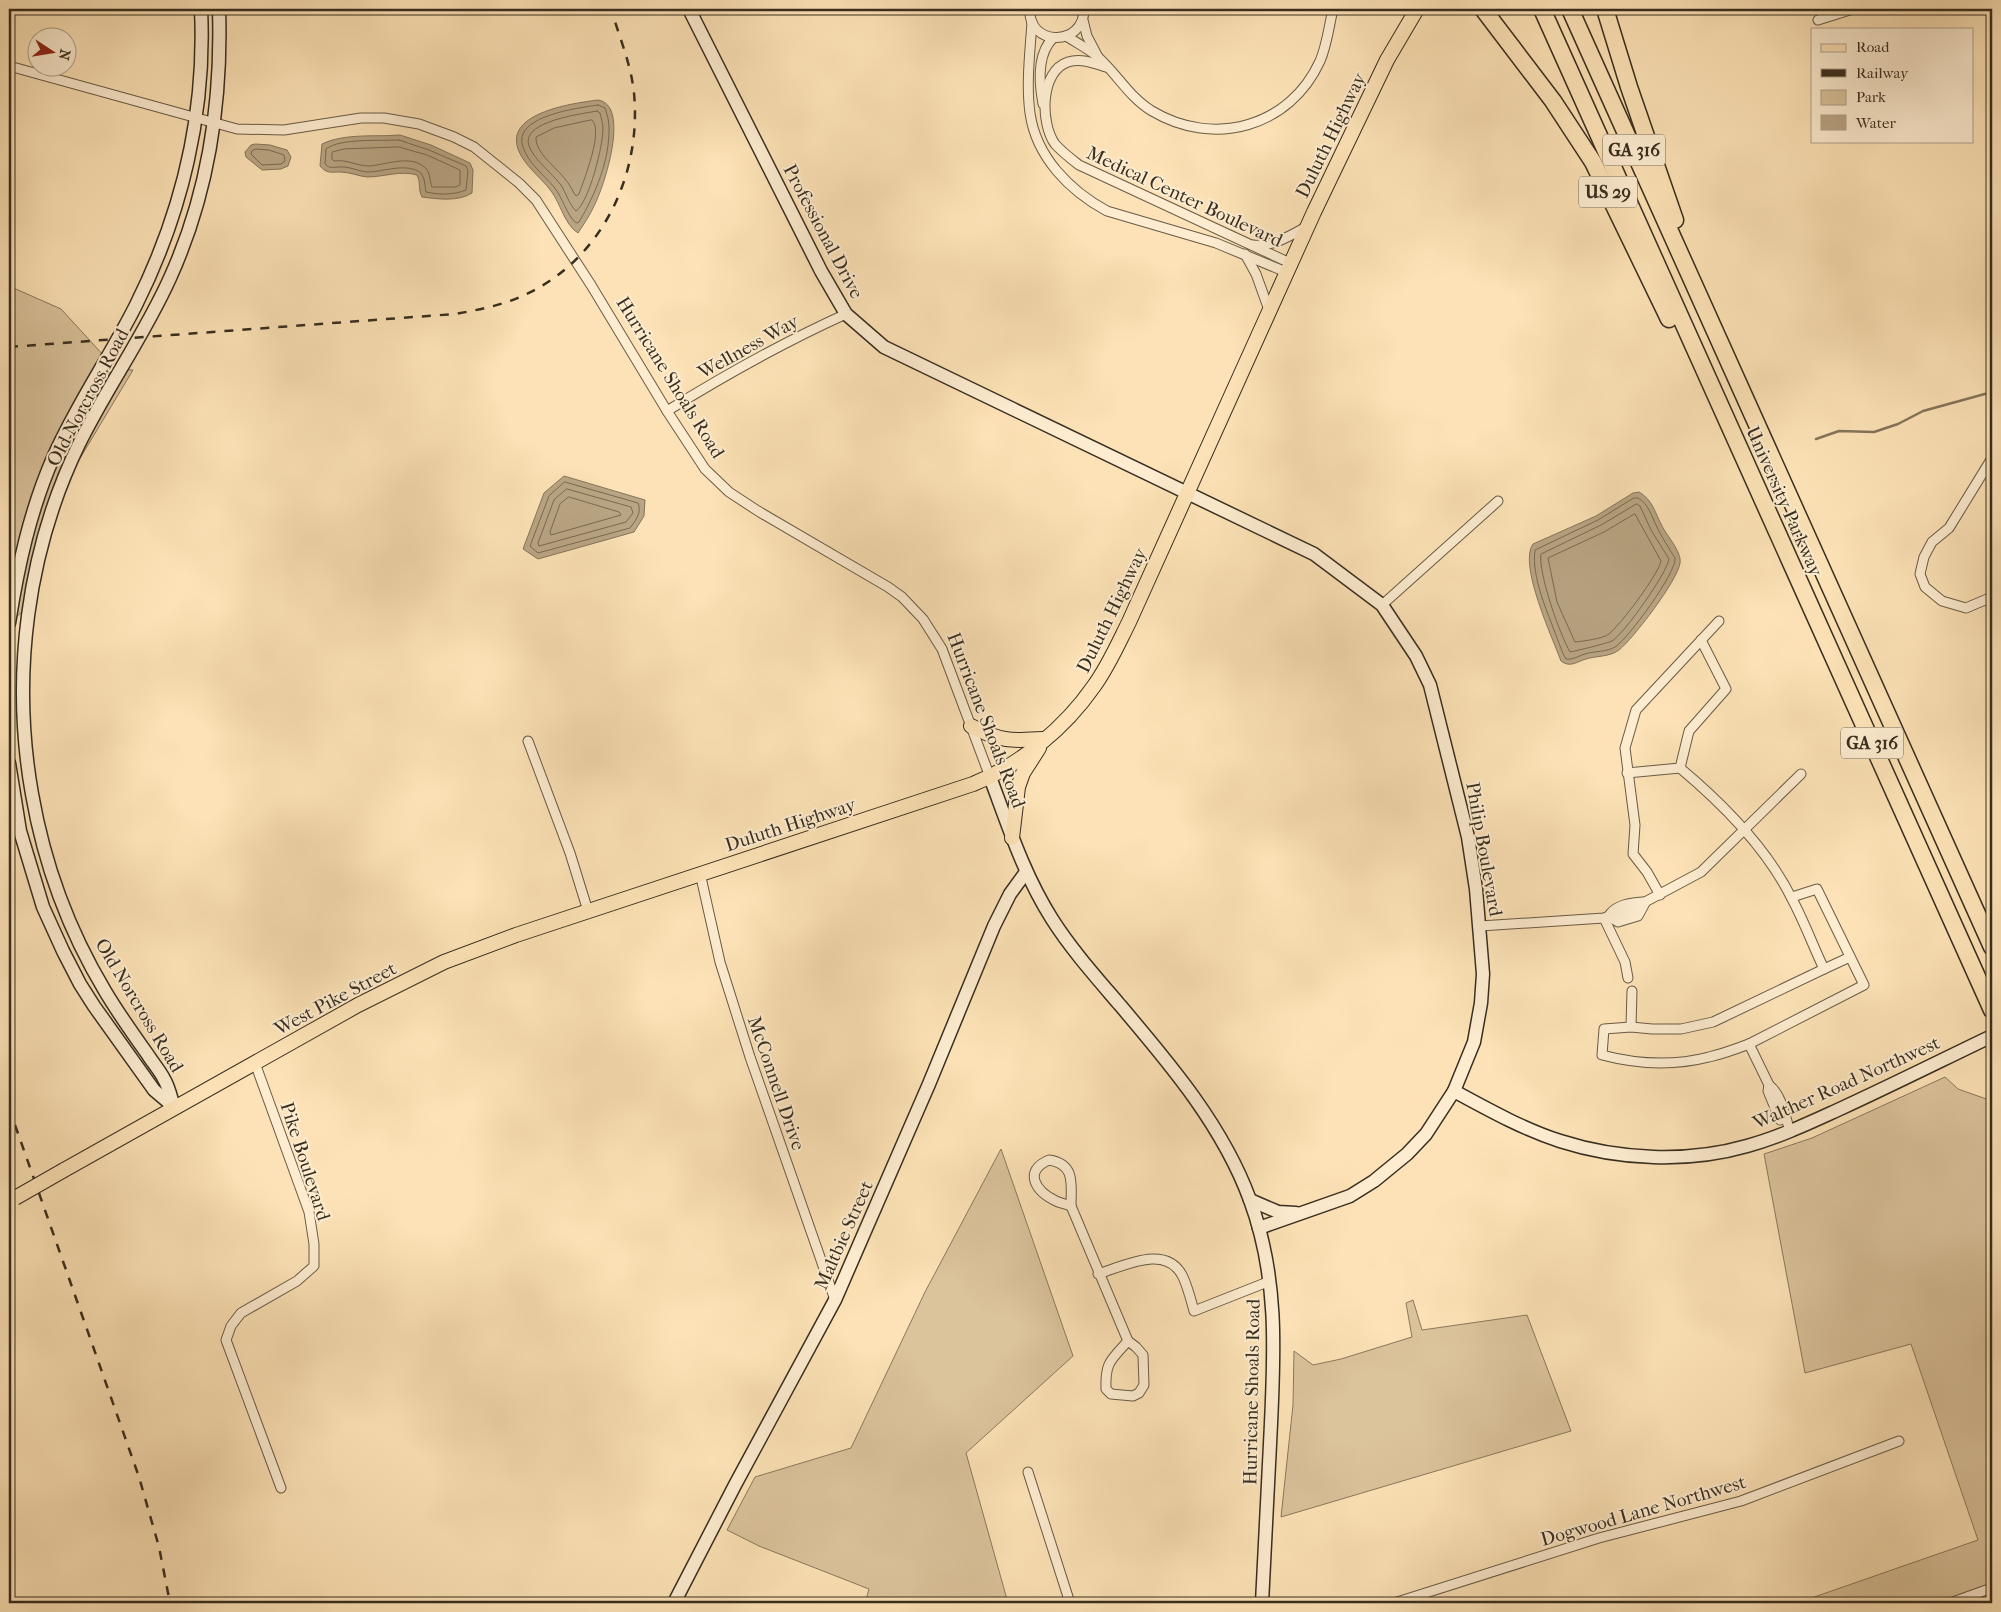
<svg xmlns="http://www.w3.org/2000/svg" width="2001" height="1612" viewBox="0 0 2001 1612" font-family="'IM FELL French Canon',serif">
<style>
.green{fill:#dbc39c;stroke:#8a785e}
.water{fill:#b9a583;stroke:#85755b}
.lines{fill:none;stroke-linecap:round;stroke-linejoin:round}
.shore{stroke:#786a51;stroke-width:1}
.stream{stroke:#85755b;stroke-width:2.5}
.street-casing{stroke:#695b45;stroke-width:11}
.secondary-casing{stroke:#382e1f;stroke-width:15}
.primary-casing{stroke:#382e1f;stroke-width:16}
.highway-casing{stroke:#382e1f;stroke-width:19}
.street{stroke:#fdecd0;stroke-width:9}
.secondary{stroke:#fdecd0;stroke-width:12}
.primary{stroke:#fce2b6;stroke-width:14}
.highway{stroke:#fce2b6;stroke-width:16}
.rail{stroke:#382e1f;stroke-width:2.5;stroke-dasharray:9 9;stroke-linecap:butt}
.primary-bridge-casing{stroke:#382e1f;stroke-width:16;stroke-linecap:butt}
.primary-bridge{stroke:#fce2b6;stroke-width:14}
.labels{text-anchor:middle;stroke-width:4;stroke-linejoin:round;paint-order:stroke}
.shield{fill:#fdecd0;stroke:#736754;stroke-width:1}
.shield-label{font-size:18px;font-weight:bold;fill:#382e1f}
.street-label{font-size:19px;fill:#382e1f;stroke:#fdecd0}
</style>
<rect width="100%" height="100%" fill="#fce2b6"/>
<filter id="stains"><feTurbulence type="fractalNoise" baseFrequency=".004" numOctaves="4"/><feColorMatrix values="0 0 0 0 .2 0 0 0 0 .09 0 0 0 0 .02 0 0 0 .5 -.17"/></filter>
<radialGradient id="worn" r=".72"><stop offset=".6" stop-color="#630" stop-opacity="0"/><stop offset="1" stop-color="#630" stop-opacity=".3"/></radialGradient>
<!-- green -->
<g class="green">
<polygon points="9,286 61,309 116,369 133,370 40,525 25,609 9,624"/>
<polygon points="1945,1077 1958,1089 1992,1101 1992,1603 1797,1603 1978,1540 1911,1344 1805,1373 1764,1154 1812,1138"/>
<polygon points="1001,1149 1073,1356 966,1453 1008,1603 865,1603 869,1589 759,1546 727,1530 755,1477 851,1448 925,1292"/>
<polygon points="1413,1300 1422,1330 1527,1315 1571,1431 1281,1517 1293,1405 1294,1351 1313,1365 1341,1359 1412,1337 1406,1303"/>
</g>
<!-- water -->
<g class="water">
<path d="M598,100C631,105 604,187 594,206C590,215 584,224 578,233C564,224 561,204 551,191C541,177 524,166 518,149C505,112 575,103 598,100Z"/>
<path d="M400,135L431,145L470,163L473,170L472,193C458,202 438,199 422,197C418,190 421,183 417,175C401,170 384,177 367,177C358,176 349,172 340,172C331,172 327,174 320,166L322,144C345,133 375,137 400,135Z"/>
<polygon points="255,144 270,145 287,150 291,157 288,166 281,169 262,170 246,157 245,152 251,145"/>
<polygon points="564,476 645,500 644,516 634,532 538,559 523,549 544,493"/>
<path d="M1639,492C1653,500 1655,513 1662,526C1667,536 1682,552 1680,563C1678,580 1633,639 1619,650C1610,657 1595,656 1586,659C1576,662 1570,668 1561,661C1553,639 1518,564 1533,544L1596,516L1633,493Z"/>
</g>
<g class="lines">
<!-- shore -->
<g class="shore">
<path d="M598,105L605,108C607,114 609,121 609,127C610,160 595,195 579,222L576,223C566,214 563,198 554,187C544,175 528,163 523,147C512,116 578,108 598,105Z"/>
<path d="M597,111L600,113C601,118 603,123 603,129C603,146 589,202 576,211C569,204 566,193 561,185C551,172 535,161 529,146C520,121 582,114 597,111Z"/>
<path d="M592,120C604,131 584,179 579,194L576,196C572,191 570,184 565,179C557,168 535,153 536,137L554,128Z"/>
<path d="M399,140L429,150L466,166L468,171L466,190C454,195 439,195 426,192L424,179L421,173C406,162 384,172 367,172C358,171 348,166 339,167C333,167 330,169 325,164L326,149C340,138 381,141 399,140Z"/>
<path d="M399,147L427,155L460,170V185L455,187H432C429,180 431,171 423,166C408,155 385,165 369,166C357,166 346,159 334,161L332,159V152L344,149Z"/>
<polygon points="256,149 269,150 284,155 285,161 281,164 262,165 251,154 252,151"/>
<path d="M565,482L638,503C642,512 636,520 630,528L538,553L530,546L549,496Z"/>
<polygon points="567,489 631,507 633,513 626,522 539,546 538,543 554,500"/>
<polygon points="569,497 619,512 621,515 551,535 550,532 560,504"/>
<path d="M1634,498H1638C1649,504 1651,516 1657,527C1662,538 1669,548 1675,558C1677,572 1628,639 1615,647C1607,652 1594,651 1585,654C1578,656 1573,660 1566,659C1562,653 1560,645 1557,638C1548,613 1531,577 1535,550L1598,520Z"/>
<path d="M1637,504L1640,506L1651,530L1669,559C1667,573 1624,634 1612,641C1608,643 1576,651 1570,652C1560,635 1538,573 1541,554L1601,525Z"/>
<path d="M1635,514L1661,561C1658,575 1621,624 1609,634C1602,639 1584,641 1575,642L1557,602L1548,558L1604,532Z"/>
</g>
<!-- stream -->
<polyline class="stream" points="1816,439 1839,431 1874,432 1898,424 1923,411 1992,392"/>
<defs>
<g id="street">
<path d="M1030,9C1027,46 1084,48 1084,9"/>
<polyline points="1083,20 1087,36 1098,57"/>
<polyline points="1818,20 1853,9"/>
<path d="M1032,22C1030,52 1026,84 1030,113C1036,157 1070,191 1107,211L1216,243L1286,272"/>
<path d="M1066,36C1077,43 1089,49 1098,57C1117,74 1130,98 1152,111C1214,148 1290,127 1320,61C1327,45 1329,26 1333,9"/>
<polyline points="9,66 237,129 284,130 361,118 384,118 419,124 454,137 474,147 519,183 536,200 591,285 667,411 705,469 729,492 758,511 888,587 902,597 923,619 942,649 990,777"/>
<path d="M1106,67C1094,63 1081,58 1068,62C1040,71 1040,123 1055,144C1062,152 1070,158 1079,165L1290,263"/>
<path d="M1043,104C1039,83 1037,54 1053,38"/>
<path d="M1253,245C1272,247 1290,236 1306,227"/>
<polyline points="1245,254 1256,274 1269,310"/>
<path d="M667,411C725,375 784,342 846,314"/>
<polyline points="1992,458 1949,528 1932,542 1924,557 1920,574 1925,587 1942,601 1966,608 1992,597"/>
<polyline points="1382,605 1498,501"/>
<polyline points="528,741 570,853 588,911"/>
<polyline points="1627,773 1680,768 1689,731 1726,689 1701,640"/>
<polyline points="700,873 720,962 750,1057 835,1300"/>
<polyline points="1660,895 1647,872 1633,854 1635,825 1625,748 1636,710 1719,621"/>
<path d="M1610,914C1618,904 1631,903 1643,902"/>
<polyline points="1608,916 1618,922 1638,916 1645,903"/>
<polyline points="1604,918 1625,962 1628,978"/>
<polyline points="1480,926 1604,918 1630,910 1701,872 1801,774"/>
<polyline points="1824,969 1850,957"/>
<path d="M1632,991L1631,1027L1652,1029H1681L1713,1022L1824,969C1813,946 1804,921 1792,899C1767,848 1723,804 1680,768"/>
<path d="M1631,1027L1604,1029L1602,1055C1636,1064 1674,1066 1709,1057C1722,1054 1736,1049 1749,1044"/>
<polyline points="255,1063 309,1212 314,1244 314,1266 297,1281 241,1313 231,1326 226,1340 281,1488"/>
<polyline points="1769,1085 1768,1091 1780,1120"/>
<path d="M1790,1131C1785,1117 1782,1095 1769,1085L1749,1044L1864,985L1817,889L1792,897"/>
<path d="M1049,1160C1076,1164 1071,1185 1071,1206C1066,1204 1060,1203 1056,1201C1035,1191 1023,1171 1049,1160Z"/>
<polyline points="1071,1206 1128,1341"/>
<path d="M1098,1274C1124,1266 1167,1243 1183,1277C1188,1288 1191,1300 1194,1311L1270,1281"/>
<path d="M1128,1341L1136,1347L1143,1355L1144,1385L1139,1393L1133,1396L1111,1394L1106,1389C1105,1362 1111,1360 1128,1341Z"/>
<polyline points="1028,1472 1070,1603"/>
<polyline points="1394,1603 1599,1538 1741,1501 1899,1441"/>
<polyline points="1950,1603 1992,1588"/>
</g>
<g id="secondary">
<polyline points="689,9 821,271 846,314 884,347 1314,554 1382,605 1416,656 1430,685 1468,837 1476,889 1483,974 1481,1003 1474,1042 1454,1091 1426,1134 1407,1154 1374,1181 1350,1196 1259,1228"/>
<path d="M9,623C18,566 30,511 53,458C76,405 110,357 136,305C182,213 206,112 201,9"/>
<polyline points="9,763 20,831 43,907 63,951 80,984 94,1006 154,1090 174,1107"/>
<path d="M990,777C1008,825 1024,875 1052,919C1071,949 1096,977 1119,1004C1170,1064 1223,1126 1250,1200C1280,1281 1274,1360 1270,1444C1267,1497 1265,1550 1262,1603"/>
<path d="M1454,1091C1489,1110 1523,1129 1560,1141C1619,1160 1688,1163 1747,1146C1780,1137 1811,1122 1842,1108C1892,1085 1942,1060 1992,1036"/>
<path d="M174,1107C171,1098 169,1087 164,1079C160,1071 153,1063 148,1055C133,1034 118,1013 105,991C69,931 44,863 32,794C11,676 27,551 79,444C107,387 144,336 170,278C208,194 222,100 219,9"/>
<polyline points="1250,1200 1278,1212 1296,1213"/>
<polyline points="674,1603 735,1485 835,1300 929,1084 994,926 1010,894 1026,872"/>
</g>
<g id="primary">
<path d="M971,726C1001,742 1012,741 1045,739"/>
<polyline points="1012,838 1018,787 1023,773 1039,748"/>
<path d="M64,1170L358,1005L444,962L516,935L973,784C1020,765 1065,728 1094,686C1108,667 1118,644 1129,622L1314,212L1387,60L1417,9"/>
</g>
<g id="highway">
<polyline points="1483,9 1553,101 1593,162 1669,319"/>
<polyline points="1542,9 1992,1010"/>
<polyline points="1570,9 1992,947"/>
<polyline points="1605,9 1629,87 1675,220"/>
</g>
</defs>
<!-- street casing -->
<use href="#street" class="street-casing"/>
<!-- secondary casing -->
<use href="#secondary" class="secondary-casing"/>
<!-- primary casing -->
<use href="#primary" class="primary-casing"/>
<!-- highway casing -->
<use href="#highway" class="highway-casing"/>
<!-- street -->
<use href="#street" class="street"/>
<!-- secondary -->
<use href="#secondary" class="secondary"/>
<!-- primary -->
<use href="#primary" class="primary"/>
<!-- highway -->
<use href="#highway" class="highway"/>
<!-- rail -->
<g class="rail">
<path d="M9,347L455,314C477,310 499,306 520,297C600,263 642,177 634,93C631,64 619,36 611,9"/>
<polyline points="9,1108 139,1477 159,1547 170,1603"/>
</g>
<defs>
<polyline id="primary-bridge" points="15,1198 64,1170"/>
</defs>
<!-- primary-bridge casing -->
<use href="#primary-bridge" class="primary-bridge-casing"/>
<!-- primary-bridge -->
<use href="#primary-bridge" class="primary-bridge"/>
</g>
<g class="labels">
<!-- shield labels -->
<g class="shield">
<rect x="1603" y="134.5" width="62" height="31" rx="4"/>
<rect x="1579" y="176.5" width="58" height="31" rx="4"/>
<rect x="1841" y="727.5" width="62" height="31" rx="4"/>
</g>
<g class="shield-label">
<text x="1634" y="156">GA 316</text>
<text x="1608" y="198">US 29</text>
<text x="1872" y="749">GA 316</text>
</g>
<!-- street labels -->
<g class="street-label">
<text transform="translate(1330 135) rotate(-64)" y="7">Duluth Highway</text>
<text transform="translate(1185 196) rotate(25)" y="7">Medical Center Boulevard</text>
<text transform="translate(824 231) rotate(62)" y="7">Professional Drive</text>
<text transform="translate(748 346) rotate(-29)" y="7">Wellness Way</text>
<text transform="translate(671 377) rotate(58)" y="7">Hurricane Shoals Road</text>
<text transform="translate(87 397) rotate(-62)" y="7">Old Norcross Road</text>
<text transform="translate(1785 501) rotate(66)" y="7">University Parkway</text>
<text transform="translate(1111 610) rotate(-64)" y="7">Duluth Highway</text>
<text transform="translate(987 720) rotate(69)" y="7">Hurricane Shoals Road</text>
<text transform="translate(790 824) rotate(-18)" y="7">Duluth Highway</text>
<text transform="translate(1485 849) rotate(80)" y="7">Philip Boulevard</text>
<text transform="translate(335 998) rotate(-28)" y="7">West Pike Street</text>
<text transform="translate(140 1005) rotate(59)" y="7">Old Norcross Road</text>
<text transform="translate(1846 1082) rotate(-24)" y="7">Walther Road Northwest</text>
<text transform="translate(777 1083) rotate(71)" y="7">McConnell Drive</text>
<text transform="translate(306 1161) rotate(72)" y="7">Pike Boulevard</text>
<text transform="translate(843 1235) rotate(-66)" y="7">Maltbie Street</text>
<text transform="translate(1251 1392) rotate(-89)" y="7">Hurricane Shoals Road</text>
<text transform="translate(1643 1510) rotate(-16)" y="7">Dogwood Lane Northwest</text>
</g>
</g>
<!-- margin -->
<rect width="2001" height="1612" fill="none" stroke="#fce2b6" stroke-width="30"/>
<rect x="10" y="10" width="1981" height="1592" fill="none" stroke="#382e1f" stroke-width="2.5"/>
<rect x="15" y="15" width="1971" height="1582" fill="none" stroke="#382e1f"/>
<!-- legend -->
<rect x="1811" y="28" width="162" height="115" fill="#fdecd0" stroke="#aea089"/>
<rect x="1821" y="44" width="25" height="8" fill="#fce2b6" stroke="#aea089"/>
<text x="1856" y="52" font-size="15" fill="#382e1f">Road</text>
<rect x="1821" y="69" width="25" height="8" fill="#382e1f" stroke="#aea089"/>
<text x="1856" y="78" font-size="15" fill="#382e1f">Railway</text>
<rect x="1821" y="90" width="25" height="15" fill="#dbc39c" stroke="#aea089"/>
<text x="1856" y="102" font-size="15" fill="#382e1f">Park</text>
<rect x="1821" y="115" width="25" height="15" fill="#b9a583" stroke="#aea089"/>
<text x="1856" y="128" font-size="15" fill="#382e1f">Water</text>
<!-- north arrow -->
<g transform="translate(52 52) rotate(102)"><circle r="24" fill="#fdecd0" stroke="#aea089"/>
<path d="M0-4L9 19L0 12L-9 19Z" fill="#8f2418"/>
<text y="-8" font-size="14" font-weight="bold" text-anchor="middle" fill="#382e1f">N</text>
</g>
<rect width="100%" height="100%" filter="url(#stains)"/>
<rect width="100%" height="100%" fill="url(#worn)"/>
</svg>
